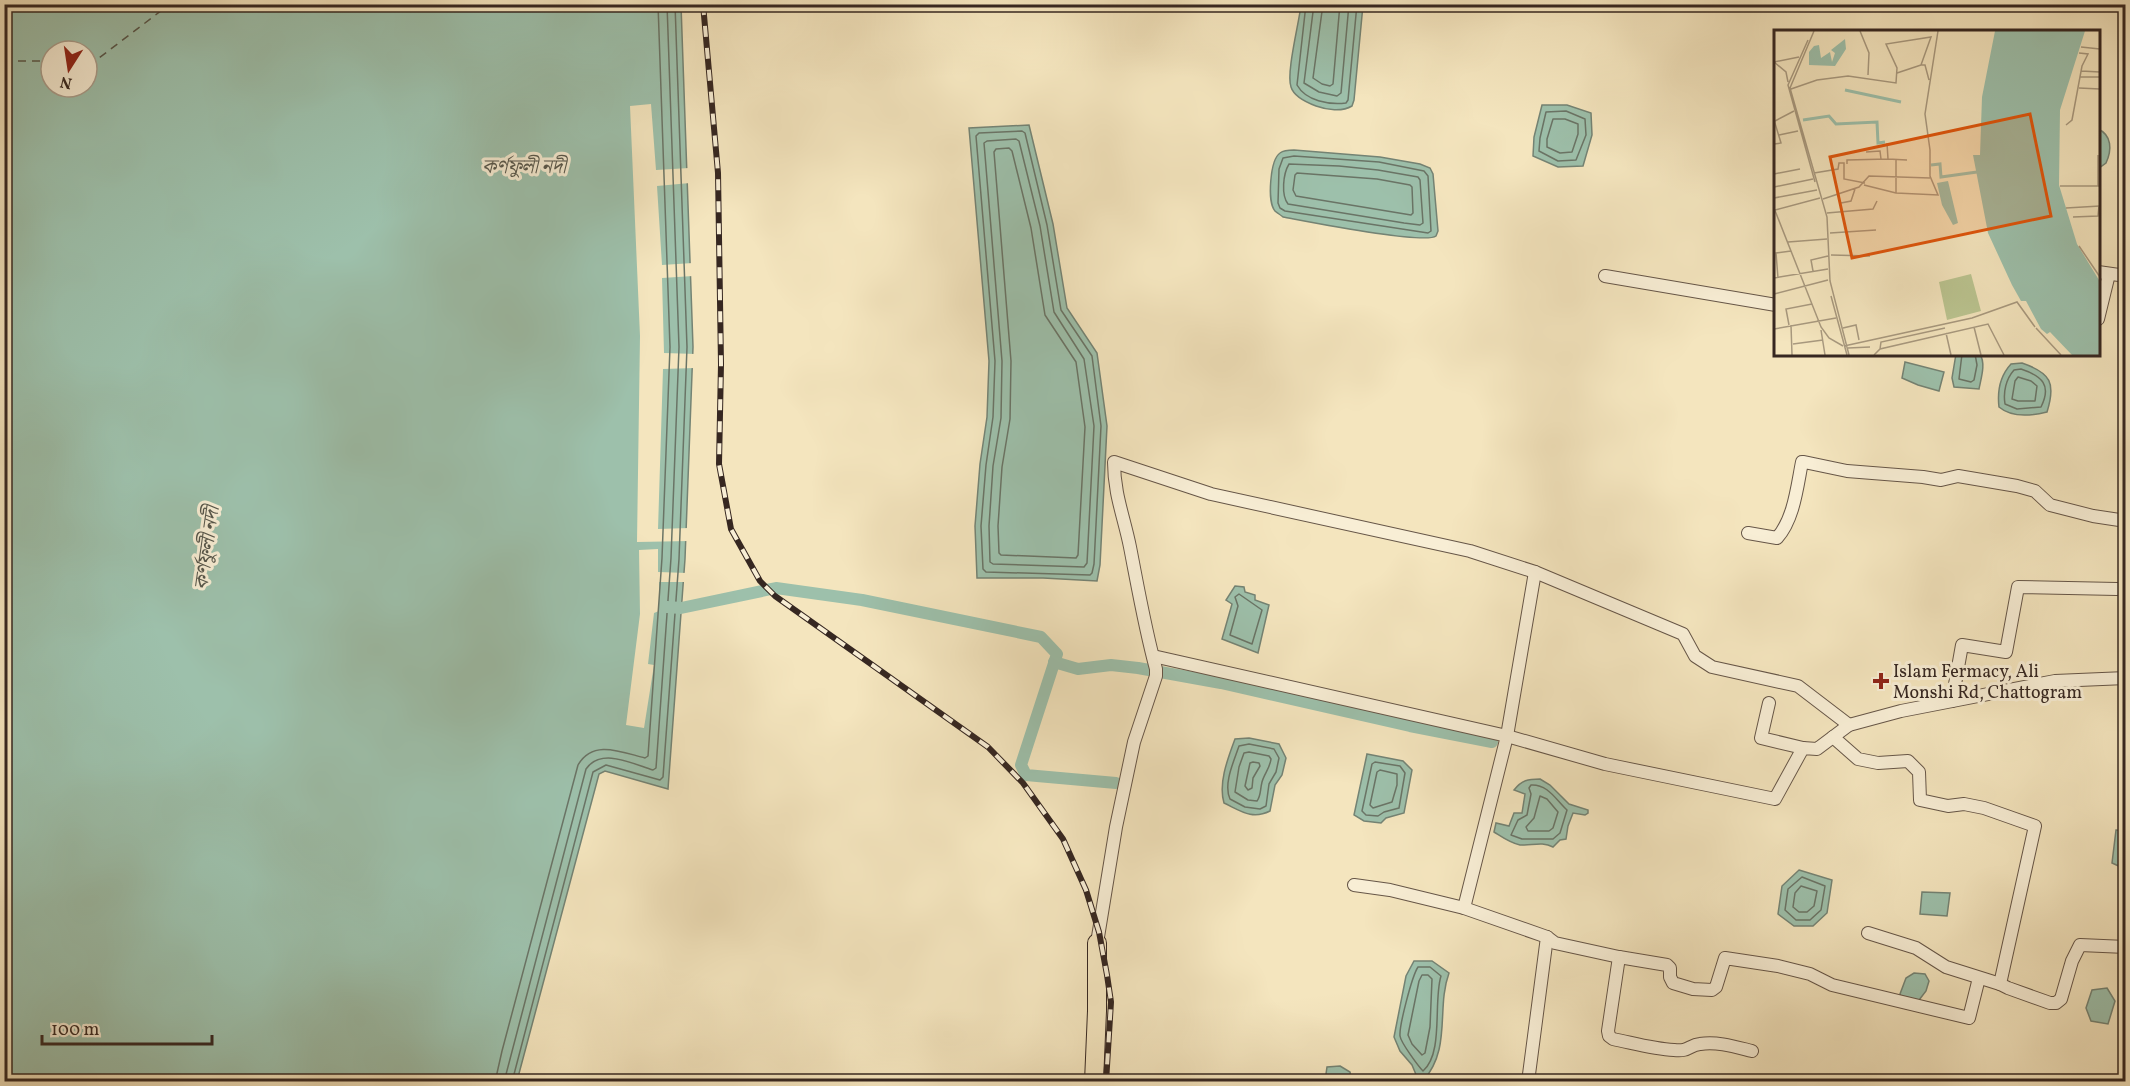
<svg xmlns="http://www.w3.org/2000/svg" width="2130" height="1086" viewBox="0 0 2130 1086" font-family="Vollkorn,'Noto Serif Bengali',serif">
<style>
.water{fill:#9dc0ab;stroke:#748374;stroke-width:1.5;fill-rule:evenodd}
.pier{fill:#f4e5be}
.lines{fill:none;stroke-linecap:round;stroke-linejoin:round}
.shore{stroke:#6a7466;stroke-width:1.5}
.canal{stroke:#9dc0ab;stroke-width:12}
.ferry{stroke:#55554a;stroke-width:1.5;stroke-dasharray:8 6;stroke-linecap:butt}
.minor-casing{stroke:#665648;stroke-width:14}
.highway-casing{stroke:#362721;stroke-width:20}
.minor{stroke:#f8eed5;stroke-width:12}
.highway{stroke:#f4e5be;stroke-width:18}
.rail-casing{stroke:#362721;stroke-width:6}
.rail{stroke:#f8eed5;stroke-width:4;stroke-dasharray:11;stroke-linecap:butt}
.poi-dot{fill:#8f2418;stroke:#f8eed5;stroke-width:2}
.labels{text-anchor:middle;stroke-width:6;stroke-linejoin:round;paint-order:stroke}
.poi-label{font-size:18px;fill:#362721;stroke:#f8eed5;text-anchor:start}
.water-label{font-size:20px;font-style:italic;fill:#55554a;stroke:#f8eed5}
.inset-river{fill:none;stroke:#9dc0ab;stroke-width:3}
.inset-road{fill:none;stroke:#a8997f;stroke-width:1.5}
.view{fill:#df560d;fill-opacity:0.15;stroke:#df560d;stroke-width:3}
.inset-edge{fill:none;stroke:#362721;stroke-width:3}
</style>
<rect width="100%" height="100%" fill="#f4e5be"/>
<filter id="stains"><feTurbulence type="fractalNoise" baseFrequency=".00333" numOctaves="4"/><feColorMatrix values="0 0 0 0 .2 0 0 0 0 .09 0 0 0 0 .02 0 0 0 .5 -.17"/></filter>
<radialGradient id="worn" r=".72"><stop offset=".6" stop-color="#630" stop-opacity="0"/><stop offset="1" stop-color="#630" stop-opacity=".3"/></radialGradient>
<!-- water -->
<g class="water">
<path d="M5,5H681L693,347L685,559L668,789L605,771L599,774L517,1081L5,1082ZM51,51H87V87H51Z"/>
<path d="M1301,5H1363L1354,100L1352,106C1342,112 1327,110 1316,106C1308,103 1294,97 1291,87C1286,73 1299,23 1301,5Z"/>
<polygon points="1542,105 1567,105 1591,113 1592,135 1583,166 1558,167 1533,156 1534,137"/>
<polygon points="1029,125 1053,224 1067,308 1097,353 1107,426 1100,565 1097,581 1043,578 977,578 975,526 980,464 987,417 989,361 969,128"/>
<path d="M2098,129C2112,135 2112,150 2106,163L2099,168Z"/>
<path d="M1294,150L1380,157L1420,164L1430,168L1433,174L1438,231L1436,236C1424,245 1305,221 1283,217C1282,216 1276,212 1275,211C1267,202 1270,160 1280,153C1284,150 1289,150 1294,150Z"/>
<path d="M1956,354H1980C1986,364 1981,378 1979,389L1954,387L1952,378Z"/>
<polygon points="1905,362 1944,372 1939,391 1918,385 1902,378"/>
<path d="M2022,363C2051,373 2056,383 2047,412C2031,416 2012,418 1999,407C1997,390 2000,376 2011,364Z"/>
<polygon points="1235,586 1244,587 1245,592 1255,595 1255,600 1269,605 1258,653 1222,639 1232,604 1226,600"/>
<path d="M1249,738L1279,744L1286,758L1282,775L1275,785L1270,811C1252,820 1241,811 1224,803C1218,783 1228,758 1235,739Z"/>
<polygon points="1367,754 1403,761 1412,770 1404,813 1386,818 1381,823 1364,821 1354,815"/>
<path d="M1540,779L1550,785L1569,804L1588,810V813L1585,815L1573,813L1568,826L1566,839L1560,840L1553,847C1542,841 1531,846 1520,845C1510,843 1502,837 1494,832L1496,823L1509,826L1514,813H1522L1525,794L1514,790C1522,780 1528,779 1540,779Z"/>
<polygon points="2116,830 2125,831 2125,866 2123,868 2112,863"/>
<polygon points="1799,870 1832,880 1827,913 1813,926 1794,926 1778,914 1782,886"/>
<polygon points="1922,892 1950,893 1947,916 1920,914"/>
<path d="M1414,961H1432L1449,973C1436,1009 1452,1048 1423,1081L1417,1077L1412,1065L1400,1051L1394,1037L1406,976Z"/>
<polygon points="1914,973 1925,974 1929,981 1926,991 1916,1004 1902,999 1900,994 1906,978"/>
<polygon points="2107,988 2115,1001 2108,1024 2091,1021 2086,1008 2092,990"/>
<polygon points="1340,1066 1350,1072 1352,1081 1325,1081 1327,1067"/>
</g>
<!-- pier -->
<g class="pier">
<polygon points="651,104 656,170 689,168 690,183 657,186 662,265 693,263 693,276 662,278 664,353 696,354 695,368 663,369 658,529 689,528 689,541 637,542 640,336 630,106"/>
<polygon points="658,549 658,572 687,573 686,582 659,582 659,611 654,613 648,664 654,665 644,728 626,725 640,614 639,550"/>
</g>
<g class="lines">
<!-- shore -->
<g class="shore">
<path d="M1306,4L1297,85C1306,101 1329,105 1346,103L1348,100L1357,4"/>
<polyline points="1314,4 1304,83 1319,92 1337,96 1341,93 1349,4"/>
<polyline points="1323,4 1313,78 1322,84 1330,86 1333,84 1340,4"/>
<polygon points="1566,111 1585,119 1586,135 1576,160 1558,161 1539,151 1540,138 1546,112"/>
<polygon points="1553,119 1565,119 1578,124 1578,134 1572,152 1560,153 1547,147 1547,139"/>
<polygon points="1022,131 1025,133 1047,225 1061,310 1092,356 1101,426 1094,564 1092,573 1090,575 986,572 983,569 981,526 986,465 993,417 995,361 976,136 979,133"/>
<polygon points="1016,139 1019,141 1040,226 1054,312 1084,359 1094,426 1087,563 1084,567 993,564 990,562 989,526 993,466 1001,418 1002,361 984,143 987,141"/>
<polygon points="1009,148 1012,151 1031,228 1045,315 1076,362 1085,427 1078,555 1076,558 1001,555 999,553 998,526 1002,467 1010,419 1011,361 994,152 996,149"/>
<polygon points="1294,156 1379,162 1424,171 1428,176 1431,231 1428,233 1285,211 1280,208 1278,203 1279,169 1283,158"/>
<path d="M1289,164L1339,166L1378,170L1418,177L1420,180L1423,223L1420,225L1404,223L1288,204C1281,195 1283,174 1289,164Z"/>
<polygon points="1297,173 1377,179 1410,185 1412,187 1413,213 1411,215 1405,214 1296,196 1293,190 1295,175"/>
<polyline points="1962,354 1959,379 1971,382 1974,380 1977,365 1975,354"/>
<path d="M2021,369C2042,376 2052,385 2041,407L2017,409L2005,404C2003,392 2006,379 2014,370Z"/>
<polygon points="2018,377 2031,381 2037,386 2035,401 2018,401 2012,399 2015,381"/>
<polygon points="1239,594 1262,610 1252,644 1230,635 1238,606 1235,597"/>
<path d="M1249,744L1274,749L1279,758L1276,772L1269,784L1266,806L1260,809L1245,807L1230,799C1223,784 1234,761 1239,746Z"/>
<path d="M1249,752L1269,756L1271,759C1270,768 1264,774 1262,782C1260,790 1261,796 1257,801L1248,800L1235,792L1239,767L1244,753Z"/>
<polygon points="1253,762 1259,763 1260,766 1253,778 1252,788 1248,790 1245,786 1250,763"/>
<polygon points="1375,762 1400,766 1405,773 1399,808 1384,812 1378,816 1366,815 1362,811 1372,764"/>
<polygon points="1380,770 1397,774 1397,785 1392,802 1373,808 1370,805 1377,772"/>
<path d="M1531,785C1548,784 1556,800 1567,810L1560,833L1553,839H1522L1511,835L1518,820L1527,815L1531,794L1529,788Z"/>
<polygon points="1540,796 1547,799 1558,812 1553,828 1549,831 1528,831 1526,827 1534,818"/>
<polygon points="1802,877 1825,886 1821,910 1810,920 1796,920 1785,910 1788,889"/>
<polygon points="1801,886 1817,891 1814,906 1807,912 1799,912 1793,907 1795,893"/>
<path d="M1418,967H1430L1441,976C1433,1001 1444,1053 1423,1071C1419,1067 1401,1043 1400,1036C1399,1026 1412,976 1418,967Z"/>
<polygon points="1422,975 1428,975 1432,979 1430,1027 1425,1053 1422,1055 1412,1044 1408,1035 1419,981"/>
<path d="M495,1082L502,1051L578,765C593,739 621,752 645,758L648,756L662,558L670,347L658,4"/>
<path d="M504,1082L586,769C601,747 633,764 653,770L656,768L671,558L679,347L667,4"/>
<polyline points="512,1082 593,772 606,765 660,780 663,777 679,559 687,347 675,4"/>
</g>
<!-- canal -->
<g class="canal">
<polyline points="667,607 681,608 776,588 862,600 1041,637 1057,654 1021,765 1026,775 1116,783"/>
<polyline points="1054,662 1078,669 1111,665 1138,668 1221,683 1410,726 1492,742"/>
</g>
<!-- ferry -->
<g class="ferry">
<polyline points="4,61 51,61"/>
<polyline points="87,61 95,61 170,4"/>
</g>
<defs>
<g id="minor">
<polyline points="2098,272 2126,276"/>
<polyline points="1605,276 1776,305"/>
<polyline points="2098,319 2109,274"/>
<path d="M1748,533L1777,538C1794,519 1797,487 1802,462H1804L1847,471L1923,477L1941,480L1958,476L2017,486L2035,491L2050,505L2093,516L2126,521"/>
<polyline points="1153,656 1507,736 1605,764 1775,799 1803,748 1817,749 1849,725 1901,711 2055,681 2126,678"/>
<polyline points="1952,701 1962,645 2006,652 2018,587 2117,589"/>
<polyline points="1769,703 1761,738 1803,748"/>
<polyline points="1833,737 1858,759 1878,763 1908,761 1919,772 1920,800 1948,806 1964,804 1984,808 2035,826 2000,984 2008,988 2050,1003 2056,1003 2061,999 2072,961 2080,945 2126,947"/>
<polyline points="1354,885 1390,890 1464,908 1547,937 1528,1082"/>
<polyline points="1464,908 1507,736 1535,572"/>
<polyline points="1868,933 1916,948 1946,967 2000,984"/>
<polyline points="1547,937 1555,943 1619,957 1667,965 1670,968 1670,977 1673,983 1693,989 1712,990 1716,987 1725,958 1778,966 1810,974 1832,985 1969,1018 1979,978"/>
<path d="M1097,943L1116,827L1134,742L1156,676V669C1145,629 1138,588 1130,547C1124,517 1114,494 1114,462L1211,494L1470,551L1535,572L1683,634L1695,656L1712,667L1798,686L1849,725"/>
<path d="M1619,957L1608,1031L1609,1036L1613,1039C1633,1043 1653,1049 1674,1050C1689,1052 1689,1045 1700,1044C1717,1041 1736,1047 1752,1051"/>
</g>
<polyline id="highway" points="1094,1082 1097,1011 1097,943"/>
</defs>
<!-- minor casing -->
<use href="#minor" class="minor-casing"/>
<!-- highway casing -->
<use href="#highway" class="highway-casing"/>
<!-- minor -->
<use href="#minor" class="minor"/>
<!-- highway -->
<use href="#highway" class="highway"/>
<defs>
<polyline id="rail" points="703,4 718,173 721,364 719,464 731,529 760,581 775,596 988,747 1023,783 1063,839 1086,890 1099,932 1107,975 1111,1002 1106,1082"/>
</defs>
<!-- rail casing -->
<use href="#rail" class="rail-casing"/>
<!-- rail -->
<use href="#rail" class="rail"/>
</g>
<!-- markers -->
<path class="poi-dot" d="M1878 672h6v6h6v6h-6v6h-6v-6h-6v-6h6z"/>
<g class="labels">
<!-- poi labels -->
<g class="poi-label">
<text x="1893" y="677">Islam Fermacy, Ali<tspan x="1893" dy="21">Monshi Rd, Chattogram</tspan></text>
</g>
<!-- water labels -->
<g class="water-label">
<text x="524" y="173">কর্ণফুলী নদী</text>
<text transform="translate(206 548) rotate(-82)" y="7">কর্ণফুলী নদী</text>
</g>
</g>
<!-- overview -->
<g transform="translate(1774 30)">
<rect width="326" height="326" fill="#f4e5be"/>
<path d="M197,244L207,281L173,290L165,252Z" fill="#bbc591"/>
<path d="M221,1H311L286,80L285,155L303,214L325,250V325H298L276,302L273,304L267,299L252,271H247L238,255L214,203L199,125H206L208,67ZM71,9L72,19L61,36L35,35V22L40,16L45,15L47,28L56,22L58,32L61,23L57,20ZM174,151L184,193L179,195L168,175L163,153Z" fill="#9dc0ab"/>
<path class="inset-river" d="M71,60L127,72M29,90L55,86L62,94L103,92L104,113L111,112M157,135L166,134L167,147L203,142M219,200L226,212L235,213L245,209L267,182L281,179"/>
<path class="inset-road" d="M40,1L16,58L53,187L56,251L75,325M86,1L95,23L94,45M34,10L14,55L41,152M307,17L326,19M0,32L12,42L14,52M0,32L25,27M307,41L326,42M123,43L147,35M306,47H326M305,58L326,59M17,59L43,50L74,46L122,53L123,38L112,14L157,7L147,35H151L155,50M0,90L7,113L0,114M1,91L20,81M292,95L298,90L308,36L314,24L305,23M5,105L24,101M113,113L114,129L133,130M156,120L151,84L164,1M92,122L106,121L107,129M324,125V156M122,130V163M73,134V130L114,129M40,143L64,139L65,133H70V149L91,153M0,144L26,139M90,155L122,163L164,165L156,146V120M286,156H326M0,157L39,149M0,168L43,160M49,169L85,157L95,146L156,148M67,173L77,171L81,159M0,178L47,297L55,308L69,316M292,178L326,176M1,180L46,168M53,183L99,179L103,171M299,187L324,186L325,176M56,203L102,200M14,212L53,209M305,216L326,247M57,225L96,226M39,241L37,230L54,226M0,248L54,239M4,248L2,223L17,221M0,264L54,250M57,266L73,325M15,295L12,279L38,274M17,295L18,325M200,297L207,325M69,298L82,295L85,310M262,298L287,325M0,299L62,288M47,300L51,325M172,303L177,325M19,314L49,310M70,316L198,288L243,272L261,297M74,318L96,317M106,319L107,312L171,298M100,325L106,319L214,294L230,325"/>
<path class="view" d="M256,84L277,186L78,228L56,127Z"/>
<rect width="326" height="326" class="inset-edge"/>
</g>
<!-- margin -->
<rect width="2130" height="1086" fill="none" stroke="#f4e5be" stroke-width="24"/>
<rect x="6" y="6" width="2118" height="1074" fill="none" stroke="#362721" stroke-width="3"/>
<rect x="12" y="12" width="2106" height="1062" fill="none" stroke="#362721" stroke-width="1.5"/>
<!-- north arrow -->
<g transform="translate(69 69) rotate(192)"><circle r="28" fill="#f8eed5" stroke="#aa9e8d" stroke-width="1.5"/>
<path d="M0-4.5L10 22L0 15L-10 22Z" fill="#8f2418"/>
<text y="-9" font-size="16" font-weight="bold" text-anchor="middle" fill="#362721">N</text>
</g>
<!-- scale -->
<path d="M42 1035v9h170v-9" fill="none" stroke="#362721" stroke-width="3"/>
<text x="51" y="1035" font-size="18" fill="#362721" stroke="#f8eed5" stroke-width="4.5" paint-order="stroke">100 m</text>
<rect width="100%" height="100%" filter="url(#stains)"/>
<rect width="100%" height="100%" fill="url(#worn)"/>
</svg>
